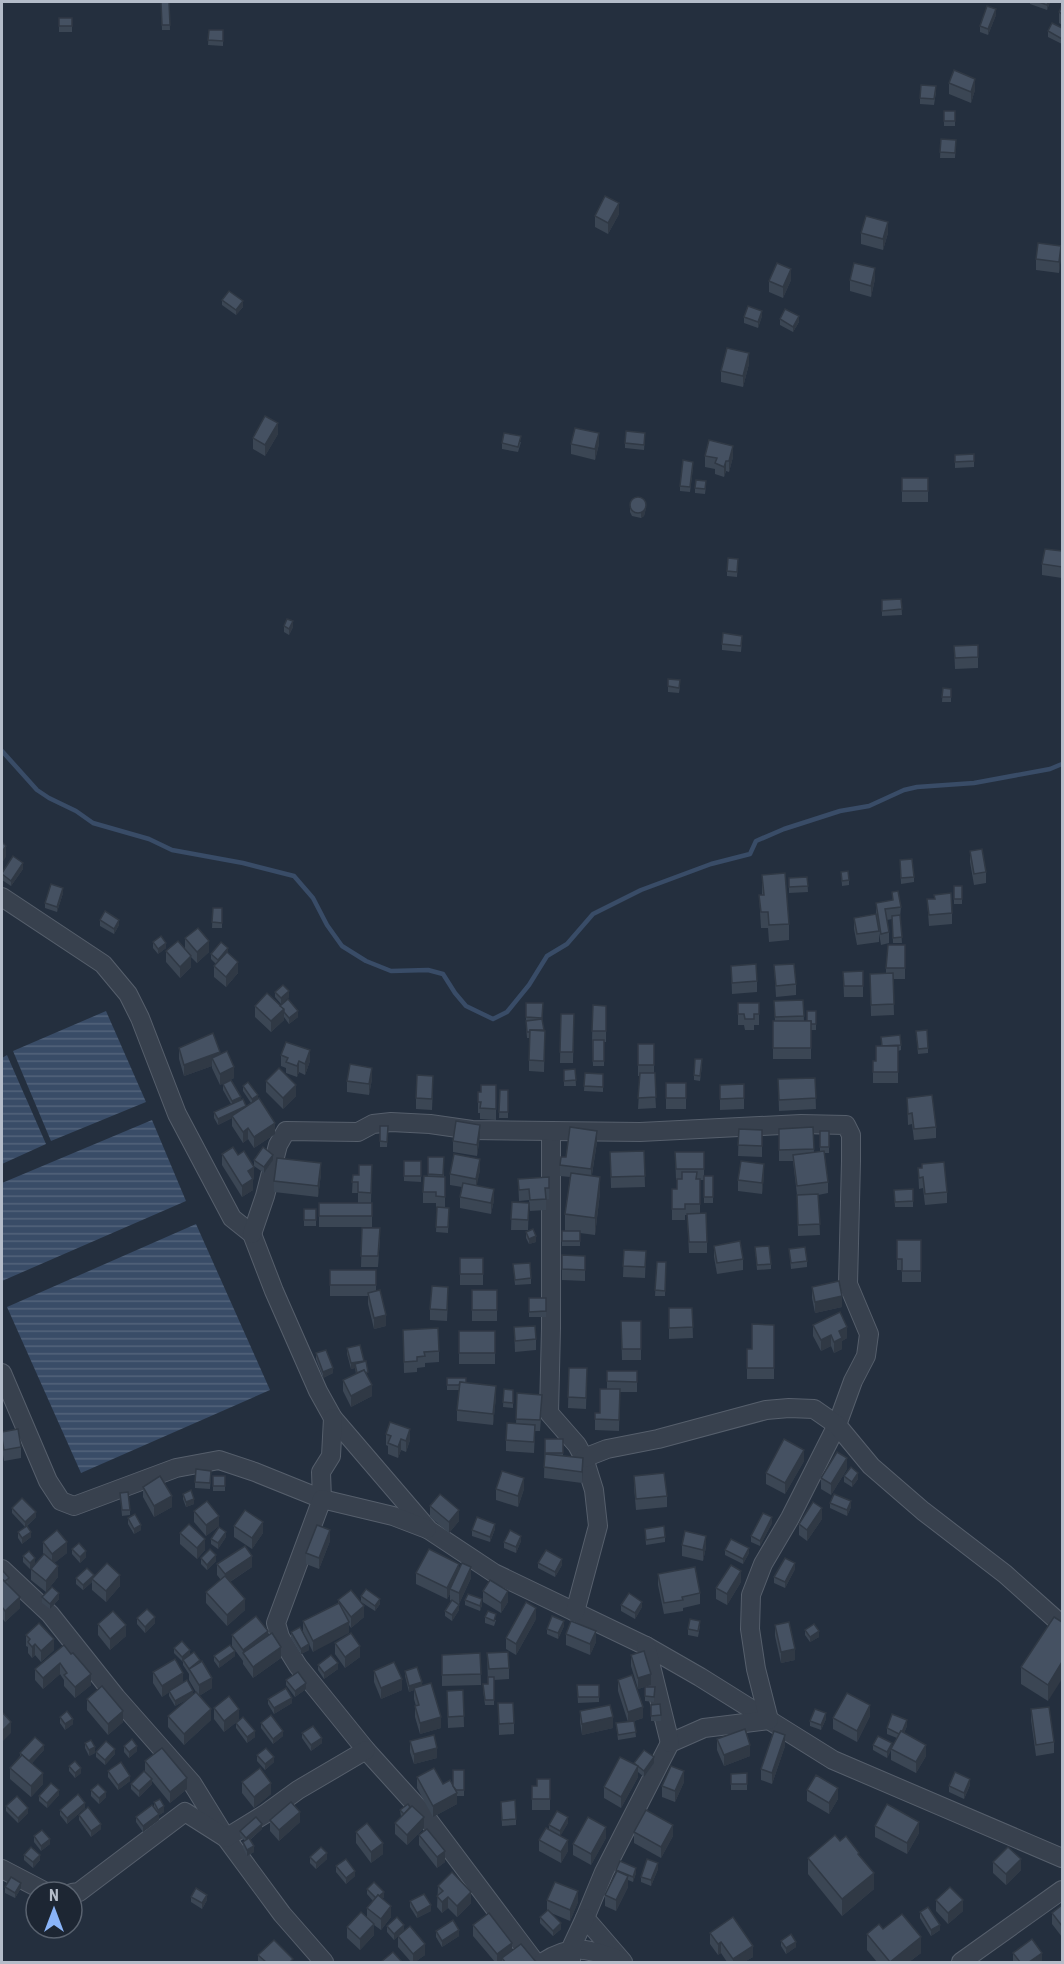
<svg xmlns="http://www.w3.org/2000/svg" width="1064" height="1964" viewBox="0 0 1064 1964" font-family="'Roboto Condensed',sans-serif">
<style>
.water{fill:url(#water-rules)}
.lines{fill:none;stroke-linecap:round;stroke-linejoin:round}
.stream{stroke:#394c67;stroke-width:4.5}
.minor-casing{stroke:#565f6c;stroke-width:20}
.minor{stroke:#38414e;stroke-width:18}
.wall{fill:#3b4654}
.shaded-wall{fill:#303945}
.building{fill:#455162;stroke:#303945;stroke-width:1.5}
</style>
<defs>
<pattern id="water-rules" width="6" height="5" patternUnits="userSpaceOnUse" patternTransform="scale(1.5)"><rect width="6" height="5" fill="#394c67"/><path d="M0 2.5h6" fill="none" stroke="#53647b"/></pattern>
</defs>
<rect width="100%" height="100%" fill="#242f3e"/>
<!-- water -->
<g class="water">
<polygon points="106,1011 146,1102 51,1141 13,1051"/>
<polygon points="7,1055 46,1144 2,1164 2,1058"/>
<polygon points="152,1120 186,1201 2,1281 2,1183"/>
<polygon points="196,1224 270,1390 81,1473 7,1307"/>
</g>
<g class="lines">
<!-- stream -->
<polyline class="stream" points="2,751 37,790 49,798 76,811 93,823 149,839 172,850 243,863 294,876 313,898 327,925 342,946 366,961 391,971 428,970 443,974 455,993 466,1006 493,1019 507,1012 529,985 547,956 567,944 593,914 641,890 711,864 750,854 756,841 784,829 840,811 869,806 904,790 917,787 974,783 1050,769 1062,764"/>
<defs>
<g id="minor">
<polyline points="2,897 103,964 128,994 140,1018 177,1114 232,1218 252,1234 274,1291 318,1391 333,1418 429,1530 494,1573 646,1646 700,1677 833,1760 1062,1858"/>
<polyline points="551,1131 551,1328 549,1413 577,1445 584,1458 594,1490 598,1526 575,1612"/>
<polyline points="252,1234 265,1196 278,1145 286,1131 358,1132 373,1124 391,1122 430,1124 472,1130 640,1132 801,1124 846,1125 851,1135 851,1161 848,1284 869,1334 866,1356 853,1381 837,1425 790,1518 763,1564 751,1595 750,1629 756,1669 769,1720 704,1728 670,1743 604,1872 585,1918 623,1962"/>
<polyline points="2,1373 48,1481 61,1501 74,1506 176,1468 219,1460 255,1472 322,1499 321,1472 331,1456 333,1418"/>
<polyline points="584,1458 607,1449 658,1439 766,1410 789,1408 814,1409 837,1425 871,1466 923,1511 1005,1574 1062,1625"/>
<polyline points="427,1529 393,1516 322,1499 276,1623 280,1637 298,1666 366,1750 423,1813 535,1962"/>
<polyline points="2,1569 50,1614 116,1697 192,1783 226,1838 282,1914 324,1962"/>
<polyline points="646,1646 670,1743"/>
<polyline points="2,1869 46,1892"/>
<polyline points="72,1893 79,1892 185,1812 226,1838 265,1814 298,1790 366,1750"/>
<path d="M543,1962C572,1943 589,1949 620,1960"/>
<polyline points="571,1962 571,1948 585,1918"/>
<polyline points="961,1962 1062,1890"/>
</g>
</defs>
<!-- minor casing -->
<use href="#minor" class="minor-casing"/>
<!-- minor -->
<use href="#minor" class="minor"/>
</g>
<!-- wall -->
<g class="wall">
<polygon points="161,2 169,2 170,30 162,30"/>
<polygon points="1030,2 1050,2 1047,10 1030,4"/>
<polygon points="1062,5 1062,25 1059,23 1059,12"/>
<polygon points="996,15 988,35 980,32 980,26"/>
<rect x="59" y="18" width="13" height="14"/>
<polygon points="1062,28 1062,44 1048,37 1048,31"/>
<polygon points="209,30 223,30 223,46 208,45"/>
<polygon points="949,83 975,90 971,103 949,94"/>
<polygon points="936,92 934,105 920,104 920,98"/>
<rect x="944" y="111" width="11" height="15"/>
<polygon points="941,139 956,140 955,158 940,158"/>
<polygon points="619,214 608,234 595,227 595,216"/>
<polygon points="861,233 888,233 883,250 861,244"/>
<polygon points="1061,257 1059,273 1036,270 1036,259"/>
<polygon points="875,279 871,297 850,291 850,280"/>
<polygon points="791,280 783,298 769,292 769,281"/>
<polygon points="222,300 243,307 236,315 222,305"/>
<polygon points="762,316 758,328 744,323 744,317"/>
<polygon points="780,319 799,322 793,332 780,325"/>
<polygon points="749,364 743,387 721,382 721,371"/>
<polygon points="278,434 265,456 253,449 253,438"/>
<polygon points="645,438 644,450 625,448 625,443"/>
<polygon points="521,442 518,452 502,449 502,443"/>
<polygon points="571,444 599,444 595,460 571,454"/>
<polygon points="955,455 974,461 974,467 955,468"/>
<polygon points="705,456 733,457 729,472 726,471 724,477 715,474 715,469 705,467"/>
<polygon points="693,467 690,492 680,491 680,486"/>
<rect x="902" y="478" width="26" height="24"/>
<polygon points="706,486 705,494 695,493 695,488"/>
<polygon points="630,507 646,508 644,516 641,518 632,516 630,512"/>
<polygon points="1062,551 1062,578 1042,575 1042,564"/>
<polygon points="738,559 737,577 727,576 727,571"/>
<polygon points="901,599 902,615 882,616 882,600"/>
<polygon points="284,626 293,627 289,635 284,632"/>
<polygon points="742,641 741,652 722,650 722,644"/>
<polygon points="978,645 978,668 955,669 954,646"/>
<polygon points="668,686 680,686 679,693 668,692"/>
<polygon points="943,688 951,689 951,702 942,702"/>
<polygon points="970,851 986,872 986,883 974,885 970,862"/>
<polygon points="900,860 914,877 914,882 901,884"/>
<polygon points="23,869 11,886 2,880 2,873"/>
<polygon points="841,872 849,880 849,885 842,886"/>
<polygon points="762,875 789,924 789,940 769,942 768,928 761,928 759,895 762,895"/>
<polygon points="807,877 808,892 789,893 789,878"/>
<rect x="954" y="886" width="8" height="18"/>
<polygon points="892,892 901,907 900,918 902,943 893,943 892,919 887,920 889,932 889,943 881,945 879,933 879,942 857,945 854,929 854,918 876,914 876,903 892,901"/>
<polygon points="63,893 57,912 45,908 45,903"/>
<polygon points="927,899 952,913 952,924 929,926"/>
<polygon points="213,908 222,908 222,928 212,928"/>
<polygon points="100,920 119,925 114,934 100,926"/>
<polygon points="185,938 209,952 197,963 191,957 191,967 180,978 166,962 166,951 185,949"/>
<polygon points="153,942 166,948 158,954 153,948"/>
<polygon points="905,945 905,979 893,979 894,1015 871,1016 870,974 886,974 886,968"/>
<polygon points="228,953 238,973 226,987 214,977 214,966 216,964 211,959 211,954"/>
<polygon points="774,965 796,984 796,995 776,997"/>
<polygon points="731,966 757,981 757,992 732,994"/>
<polygon points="863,971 863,997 844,997 843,972"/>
<polygon points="275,992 289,997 281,1004 275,997"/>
<polygon points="803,1000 804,1021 807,1021 816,1011 816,1030 811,1030 811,1059 773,1059 773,1021 775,1021 774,1001"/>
<polygon points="526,1003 543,1003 542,1022 544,1031 545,1031 544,1072 529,1071 529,1038 527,1038 526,1027"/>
<polygon points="738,1003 759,1003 759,1025 754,1025 754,1030 745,1030 744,1025 738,1025"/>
<polygon points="593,1005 606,1006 606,1042 604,1042 604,1066 593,1066 592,1042"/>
<polygon points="255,1006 280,1006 298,1017 289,1024 284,1017 284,1020 271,1032 255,1017"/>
<polygon points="561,1014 574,1014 573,1063 560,1063"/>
<polygon points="916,1031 928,1048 928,1053 918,1054"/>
<polygon points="881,1037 901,1045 901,1050 898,1051 898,1083 873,1083 873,1061 876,1061 881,1046"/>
<polygon points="638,1044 654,1044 654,1073 656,1108 638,1109 640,1076 638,1076"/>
<polygon points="179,1048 220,1054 234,1078 220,1085 212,1068 212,1066 184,1076 179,1059"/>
<polygon points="281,1055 310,1061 305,1075 299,1072 297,1077 286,1073 286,1068 281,1066"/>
<polygon points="702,1065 700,1081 694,1080 694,1075"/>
<polygon points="575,1069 576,1086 564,1086 564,1070"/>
<polygon points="585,1073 603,1074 603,1092 584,1091"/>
<polygon points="815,1078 816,1109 779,1111 778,1079"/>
<polygon points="372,1079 369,1095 347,1092 347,1081"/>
<polygon points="266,1081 296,1096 283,1109 266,1092"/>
<rect x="666" y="1083" width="20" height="26"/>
<polygon points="223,1084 246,1106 251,1103 243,1091 243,1086 258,1099 275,1134 254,1148 248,1139 243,1143 232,1126 232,1118 218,1125 214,1118 214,1112 231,1104 223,1090"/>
<polygon points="744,1084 744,1109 720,1110 720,1085"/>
<polygon points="496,1085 496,1120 480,1119 480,1113 478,1113 478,1102 481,1092"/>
<polygon points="433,1087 432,1110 416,1109 416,1098"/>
<polygon points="500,1090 508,1090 508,1118 499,1118"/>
<polygon points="907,1098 936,1127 936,1138 914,1140 912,1124 908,1125"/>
<polygon points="380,1126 388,1126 387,1147 380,1147"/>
<polygon points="813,1127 814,1152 820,1152 820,1131 829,1131 829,1153 824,1153 828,1182 828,1193 818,1195 820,1235 798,1236 797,1195 793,1161 779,1161 779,1129"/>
<polygon points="739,1129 762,1130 762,1157 738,1156"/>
<polygon points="480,1136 477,1156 453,1152 453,1141"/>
<polygon points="597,1142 592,1175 600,1193 595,1235 580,1233 580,1246 562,1246 562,1231 568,1231 565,1231 565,1214 570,1177 560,1176 560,1165 566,1157"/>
<polygon points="644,1151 645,1187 611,1188 610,1152"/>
<polygon points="675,1152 704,1152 704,1176 713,1176 713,1203 704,1203 704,1180 700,1180 700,1213 707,1242 707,1253 689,1253 687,1215 685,1215 685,1220 672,1220 672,1189 677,1189 677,1180 676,1180"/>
<polygon points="222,1154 254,1178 253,1179 253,1190 242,1197 222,1165"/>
<polygon points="428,1157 444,1157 444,1177 445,1177 445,1207 449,1208 448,1233 436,1232 437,1207 436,1207 436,1203 423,1203 423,1192 428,1176"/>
<polygon points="254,1160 273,1160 264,1173 254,1166"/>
<polygon points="404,1161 421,1161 421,1182 404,1181"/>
<polygon points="372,1165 371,1203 372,1203 372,1227 319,1227 319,1203 358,1203 358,1193 352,1193 353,1175 359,1175"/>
<polygon points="918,1168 922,1168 947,1192 947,1203 925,1205 923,1188 919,1189"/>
<polygon points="480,1170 476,1186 494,1200 491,1214 460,1208 460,1197 462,1187 450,1185 450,1174"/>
<polygon points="321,1174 318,1197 274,1192 274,1181"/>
<polygon points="764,1175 762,1194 738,1191 738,1180"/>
<polygon points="518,1179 549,1188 549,1199 546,1199 546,1210 530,1211 529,1200 519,1201"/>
<polygon points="913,1189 913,1207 895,1207 894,1190"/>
<polygon points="512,1202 529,1203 528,1230 511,1230"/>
<rect x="304" y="1209" width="12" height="17"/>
<polygon points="362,1228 380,1239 378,1267 361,1267"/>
<polygon points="526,1232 536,1242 529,1244 526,1238"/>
<polygon points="897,1240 921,1240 921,1282 902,1282 902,1270 897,1270"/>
<polygon points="714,1246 743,1259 743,1270 717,1274 714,1257"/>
<polygon points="755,1247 771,1264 771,1269 757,1270"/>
<polygon points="789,1249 807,1261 807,1267 791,1269"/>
<polygon points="624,1250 646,1251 645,1278 623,1277"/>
<polygon points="562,1255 585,1256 585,1281 562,1280"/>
<rect x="460" y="1258" width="23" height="27"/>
<polygon points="657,1262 666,1262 665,1296 655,1296"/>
<polygon points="513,1264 531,1278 531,1284 515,1285"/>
<polygon points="330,1270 376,1270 376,1291 386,1326 374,1329 368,1304 368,1296 330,1296"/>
<polygon points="812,1287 842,1307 815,1313 812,1298"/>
<rect x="472" y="1290" width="25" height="31"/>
<polygon points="448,1298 447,1321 430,1320 430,1309"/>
<rect x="529" y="1298" width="17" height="19"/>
<polygon points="669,1308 692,1308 693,1338 669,1339"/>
<polygon points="621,1321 641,1321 641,1360 622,1360"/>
<polygon points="774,1325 774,1379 747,1379 747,1349 752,1349"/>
<polygon points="813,1325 847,1338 842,1341 842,1349 834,1353 831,1346 821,1351 813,1336"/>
<polygon points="514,1327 536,1339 536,1350 515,1352"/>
<polygon points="403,1330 439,1351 439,1362 425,1363 425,1367 417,1368 417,1372 404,1373"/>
<rect x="459" y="1331" width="36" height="33"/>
<polygon points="347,1348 364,1362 368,1378 372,1396 351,1407 343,1391 343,1380 356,1374 355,1368 351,1369 347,1354"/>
<polygon points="316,1353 333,1373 323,1378 316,1359"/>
<polygon points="569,1368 587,1368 586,1409 568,1408"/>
<polygon points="607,1371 637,1371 637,1392 620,1392 619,1431 595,1430 595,1413 600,1413 607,1389"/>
<polygon points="447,1378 496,1397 493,1425 457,1421 457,1410 459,1390 447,1390"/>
<polygon points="504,1389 513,1390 513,1408 503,1407"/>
<polygon points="517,1393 542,1406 540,1431 535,1431 534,1453 506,1451 506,1440 516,1424"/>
<polygon points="2,1432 21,1447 21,1458 4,1461 2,1449"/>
<polygon points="386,1434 410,1440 406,1452 401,1450 398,1458 388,1454 388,1446 386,1445"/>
<polygon points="545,1439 563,1439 563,1456 583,1469 582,1483 544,1478"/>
<polygon points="804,1461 785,1494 766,1484 766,1473"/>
<polygon points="847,1469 831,1495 821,1489 821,1478"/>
<polygon points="211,1476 210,1489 195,1488 195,1482"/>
<rect x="213" y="1476" width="12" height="15"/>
<polygon points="634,1476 667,1496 667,1507 636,1510 634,1487"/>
<polygon points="844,1476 858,1479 852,1487 844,1482"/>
<polygon points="143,1487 172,1507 154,1517 143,1497"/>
<polygon points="496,1489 524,1489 518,1507 496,1500"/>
<polygon points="120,1493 130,1510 130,1515 122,1516"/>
<polygon points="183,1494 194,1504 186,1507 183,1499"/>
<polygon points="830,1503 851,1507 847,1516 830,1508"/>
<polygon points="430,1506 459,1521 449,1533 430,1517"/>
<polygon points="12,1508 36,1517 26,1527 31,1537 22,1544 18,1538 18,1532 25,1527 12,1513"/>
<polygon points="194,1511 219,1526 206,1536 194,1522"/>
<polygon points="128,1518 141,1530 134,1534 128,1524"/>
<polygon points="822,1519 807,1541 799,1535 799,1524"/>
<polygon points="772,1523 760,1546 751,1542 751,1536"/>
<polygon points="234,1526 263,1533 252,1549 234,1537"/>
<polygon points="495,1529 490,1542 472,1536 472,1530"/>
<polygon points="645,1529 665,1537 665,1542 646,1545"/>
<polygon points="180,1533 205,1550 197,1559 180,1544"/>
<polygon points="226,1537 218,1549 211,1544 211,1539"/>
<polygon points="330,1541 319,1569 306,1564 306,1553"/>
<polygon points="521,1541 516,1553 504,1548 504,1542"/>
<polygon points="43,1542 67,1553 54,1563 58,1577 46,1592 31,1580 31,1569 44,1554 43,1553"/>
<polygon points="682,1545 706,1547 703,1561 682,1556"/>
<polygon points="72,1549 86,1557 80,1563 72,1554"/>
<polygon points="725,1550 749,1553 743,1564 725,1555"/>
<polygon points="23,1556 35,1564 30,1569 23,1562"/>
<polygon points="201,1558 216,1561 207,1570 201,1564"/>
<polygon points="538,1563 562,1565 555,1577 538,1568"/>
<polygon points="217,1564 252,1567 230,1582 245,1610 227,1626 206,1603 206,1592 221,1580 217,1575"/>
<polygon points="795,1569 785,1588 774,1583 774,1577"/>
<polygon points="459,1570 471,1578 459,1604 459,1610 452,1621 445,1616 445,1611 451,1601 450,1600 450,1594 447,1599 416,1584 416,1573"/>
<polygon points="2,1573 9,1583 8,1584 20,1608 5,1622 2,1618"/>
<polygon points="658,1574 700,1593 700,1604 683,1608 683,1611 664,1614 658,1585"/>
<polygon points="76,1578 94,1578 120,1586 106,1602 92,1590 92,1582 83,1590 76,1584"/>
<polygon points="741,1582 727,1605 716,1599 716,1588"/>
<polygon points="483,1591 508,1602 501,1613 483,1602"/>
<polygon points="361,1596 380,1604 375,1611 361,1602"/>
<polygon points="42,1597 59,1599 50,1609 42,1603"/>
<polygon points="338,1600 364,1617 351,1628 349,1625 313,1652 303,1632 303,1621 338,1603"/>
<polygon points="465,1600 482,1605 480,1611 465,1605"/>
<polygon points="621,1605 642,1607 635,1619 621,1611"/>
<polygon points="485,1617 496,1620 494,1626 485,1623"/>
<polygon points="137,1618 155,1623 145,1633 137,1624"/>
<polygon points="536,1619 516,1655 506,1649 506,1638"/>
<polygon points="1062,1622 1048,1701 1021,1684 1021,1667"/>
<polygon points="98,1624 126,1636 110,1650 98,1635"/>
<polygon points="775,1625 795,1660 781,1663 775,1636"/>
<polygon points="564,1626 558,1639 547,1634 547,1629"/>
<polygon points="700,1626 698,1637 688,1635 688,1629"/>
<polygon points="805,1630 819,1637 810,1642 805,1635"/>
<polygon points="291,1632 309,1650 301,1654 291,1638"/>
<polygon points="566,1634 596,1642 590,1655 566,1645"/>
<polygon points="26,1635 54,1650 41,1662 35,1655 32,1658 28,1653 28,1647 26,1646"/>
<polygon points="232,1635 268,1636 281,1658 253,1678 243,1664 243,1661 232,1646"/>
<polygon points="335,1643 360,1657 345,1668 335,1654"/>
<polygon points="64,1645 91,1685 75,1698 64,1686 64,1680 60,1674 43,1689 35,1680 35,1669"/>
<polygon points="174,1648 190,1655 200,1662 212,1688 199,1696 211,1720 184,1745 168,1727 168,1716 188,1699 175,1706 169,1696 169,1692 162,1697 153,1683 153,1672 183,1682 193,1695 196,1692 189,1680 189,1674 183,1665 183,1662 174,1653"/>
<polygon points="480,1653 481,1685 442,1686 442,1655"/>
<polygon points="487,1653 509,1668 509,1679 494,1680 494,1705 485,1705 483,1689 483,1684 488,1684"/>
<polygon points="631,1655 651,1685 638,1689 631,1666"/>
<polygon points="214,1656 235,1656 219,1668 214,1661"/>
<polygon points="318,1665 338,1669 324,1679 318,1670"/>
<polygon points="374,1671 402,1690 381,1699 374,1682"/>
<polygon points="405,1671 422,1685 441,1728 420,1734 415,1717 415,1706 416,1706 414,1699 414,1690 409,1692 405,1676"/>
<polygon points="286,1680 306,1689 295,1697 286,1685"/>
<polygon points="618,1680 643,1718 634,1721 636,1737 618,1740 616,1723 628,1722 618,1691"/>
<polygon points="577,1685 599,1685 599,1702 578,1703"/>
<polygon points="645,1687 655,1687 654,1702 645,1701"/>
<polygon points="463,1690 464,1727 448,1728 447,1691"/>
<polygon points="87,1699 123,1722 108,1735 87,1710"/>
<polygon points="268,1699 292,1703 274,1714 268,1704"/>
<polygon points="498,1703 514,1723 514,1734 499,1735"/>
<polygon points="660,1704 661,1721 651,1721 651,1705"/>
<polygon points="214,1708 239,1720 224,1732 214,1719"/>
<polygon points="1031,1709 1054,1742 1054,1753 1036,1756 1031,1720"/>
<polygon points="580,1711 613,1728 582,1735 580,1722"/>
<polygon points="870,1716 857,1742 833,1729 833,1718"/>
<polygon points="60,1717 73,1724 65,1730 60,1723"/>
<polygon points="826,1719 821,1730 810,1726 810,1721"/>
<polygon points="236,1723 255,1737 247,1743 236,1728"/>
<polygon points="261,1723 283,1736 273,1744 261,1728"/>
<polygon points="907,1726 904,1733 926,1756 916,1773 891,1760 891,1750 887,1758 873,1750 873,1745 892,1747 897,1738 887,1734 887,1728"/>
<polygon points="302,1733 322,1743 311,1751 302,1738"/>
<polygon points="717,1739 750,1756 724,1766 717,1750"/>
<polygon points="410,1741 437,1758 414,1764 410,1752"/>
<polygon points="85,1743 95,1753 89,1756 85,1748"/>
<polygon points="124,1746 137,1751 129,1758 124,1752"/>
<polygon points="785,1746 772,1784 761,1780 761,1769"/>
<polygon points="44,1750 32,1763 43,1784 31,1797 10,1779 10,1768 20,1756 20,1753"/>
<polygon points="96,1752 115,1754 105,1765 96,1757"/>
<polygon points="257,1755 274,1762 265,1770 257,1761"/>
<polygon points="145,1761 187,1789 170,1803 152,1781 152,1784 139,1797 131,1789 131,1784 145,1772"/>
<polygon points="654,1763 644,1777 638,1772 638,1777 621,1808 604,1798 604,1787 634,1764"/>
<polygon points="69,1766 81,1773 75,1778 69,1771"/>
<polygon points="464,1770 464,1796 457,1796 457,1804 433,1817 417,1788 417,1777 443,1784 453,1786"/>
<polygon points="108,1771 130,1781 118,1790 108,1777"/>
<polygon points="747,1773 747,1790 731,1790 731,1774"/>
<polygon points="550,1779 550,1810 532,1810 532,1786 537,1786"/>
<polygon points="242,1782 271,1794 254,1808 242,1793"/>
<polygon points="684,1782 675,1802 662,1797 662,1786"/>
<polygon points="970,1785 964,1799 949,1792 949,1786"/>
<polygon points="91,1790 106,1797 99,1804 91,1796"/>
<polygon points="807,1790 838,1799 829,1814 807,1801"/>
<polygon points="59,1795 47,1808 39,1801 39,1796"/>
<polygon points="154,1802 164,1812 159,1815 159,1820 143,1832 136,1822 136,1817 154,1808"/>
<polygon points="501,1802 516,1819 516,1825 502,1826"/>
<polygon points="6,1806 28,1813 18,1823 6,1811"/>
<polygon points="85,1808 67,1824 60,1815 60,1810"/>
<polygon points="400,1810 424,1828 407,1845 395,1834 395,1823 401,1817"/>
<polygon points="79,1815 101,1829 91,1837 79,1820"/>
<polygon points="270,1820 300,1822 279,1841 270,1831"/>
<polygon points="568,1823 560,1836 568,1851 561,1863 539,1851 539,1840 549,1829 549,1825"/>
<polygon points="875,1826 919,1833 907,1854 875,1837"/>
<polygon points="262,1829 250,1840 254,1852 247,1856 243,1848 243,1842 245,1841 240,1836 240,1831"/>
<polygon points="356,1832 383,1854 371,1863 356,1843"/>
<polygon points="634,1832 673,1836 661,1858 634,1843"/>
<polygon points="419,1835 445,1862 437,1868 419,1845"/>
<polygon points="34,1836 50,1844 41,1851 34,1842"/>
<polygon points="606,1838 591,1865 573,1855 573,1844"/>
<polygon points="840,1841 859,1856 874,1889 842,1916 808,1874 808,1858"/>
<polygon points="24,1855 40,1860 33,1868 24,1860"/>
<polygon points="310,1857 327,1859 316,1869 310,1863"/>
<polygon points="993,1862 1021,1870 1006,1885 993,1873"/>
<polygon points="336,1866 355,1876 346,1884 336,1872"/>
<polygon points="658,1869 651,1886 641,1882 641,1877"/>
<polygon points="616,1870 636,1873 633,1882 628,1880 628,1887 616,1911 605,1906 605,1895 616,1873"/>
<polygon points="438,1886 471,1903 457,1917 448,1908 442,1913 437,1907"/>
<polygon points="5,1887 21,1888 15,1898 5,1893"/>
<polygon points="367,1889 384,1897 382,1899 391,1917 381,1930 374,1925 374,1935 360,1950 347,1938 347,1927 367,1918 367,1908 373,1901 367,1894"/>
<polygon points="191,1897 207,1900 202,1909 191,1902"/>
<polygon points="547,1900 578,1902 570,1921 551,1913 561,1929 553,1936 540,1923 540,1917 547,1911"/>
<polygon points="936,1900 963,1911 948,1924 936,1911"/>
<polygon points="410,1901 431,1911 417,1918 410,1907"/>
<polygon points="1062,1905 1062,1937 1052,1924 1052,1913"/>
<polygon points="920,1912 940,1930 931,1936 920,1918"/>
<polygon points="473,1925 512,1951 536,1962 495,1962 473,1936"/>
<polygon points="387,1926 404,1930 394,1940 387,1932"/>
<polygon points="883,1929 921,1953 909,1962 877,1962 867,1950 867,1934"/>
<polygon points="436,1931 459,1936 442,1947 436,1937"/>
<polygon points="710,1933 753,1957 744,1962 727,1962 721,1953 718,1955 710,1944"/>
<polygon points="398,1936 425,1955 415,1962 411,1962 398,1947"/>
<polygon points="781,1941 796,1947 786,1954 781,1946"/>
<polygon points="1013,1953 1042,1962 1013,1962"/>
<polygon points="258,1955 293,1962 258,1962"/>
</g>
<!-- shaded-wall -->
<g class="shaded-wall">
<polygon points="1048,2 1050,2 1047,10 1047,5"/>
<polygon points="996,9 996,15 988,35 988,29"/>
<polygon points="975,79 975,90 971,103 971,92"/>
<polygon points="619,203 619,214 608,234 608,223"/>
<polygon points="888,222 888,233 883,250 883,239"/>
<polygon points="1061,246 1061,257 1059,273 1059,262"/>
<polygon points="875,268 875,279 871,297 871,286"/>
<polygon points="791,269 791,280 783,298 783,287"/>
<polygon points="243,301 243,307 236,315 236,310"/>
<polygon points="762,311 762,316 758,328 758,322"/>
<polygon points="799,316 799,322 793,332 793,327"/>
<polygon points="749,353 749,364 743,387 743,376"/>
<polygon points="278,423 278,434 265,456 265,445"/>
<polygon points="599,433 599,444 595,460 595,449"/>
<polygon points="733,446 733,457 729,472 729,461"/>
<polygon points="726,461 726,471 724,477 724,467"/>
<polygon points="646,502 646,508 644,516 641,518 641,513"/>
<polygon points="293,621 293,627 289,635 289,629"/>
<polygon points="6,846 6,857 2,863 2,852"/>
<polygon points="23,863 23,869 11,886 11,881"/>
<polygon points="63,888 63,893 57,912 57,907"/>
<polygon points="119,920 119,925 114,934 114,929"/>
<polygon points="209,941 209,952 197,963 197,952"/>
<polygon points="166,943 166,948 158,954 158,949"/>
<polygon points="228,948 228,953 218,965 218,960"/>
<polygon points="191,956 191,967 180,978 180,967"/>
<polygon points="238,962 238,973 226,987 226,977"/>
<polygon points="289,991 289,997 281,1004 281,998"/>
<polygon points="284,1009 284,1020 271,1032 271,1021"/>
<polygon points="298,1011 298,1017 289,1024 289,1018"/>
<polygon points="310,1050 310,1061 305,1075 305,1064"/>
<polygon points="220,1052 220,1063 212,1058 212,1066 184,1076 184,1065"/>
<polygon points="299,1061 299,1072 297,1077 297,1066"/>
<polygon points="234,1067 234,1078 220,1085 220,1074"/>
<polygon points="372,1068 372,1079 369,1095 369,1084"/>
<polygon points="296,1085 296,1096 283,1109 283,1098"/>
<polygon points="258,1095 258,1100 252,1104 252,1099"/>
<polygon points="241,1097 241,1102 232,1107 232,1101"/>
<polygon points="246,1106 232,1116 232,1118 218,1125 218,1119"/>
<polygon points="275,1123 275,1134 254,1148 254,1137"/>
<polygon points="480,1125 480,1136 477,1156 477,1145"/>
<polygon points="248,1128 248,1139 243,1143 243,1132"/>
<polygon points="597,1131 597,1142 591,1180 591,1169"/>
<polygon points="273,1155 273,1160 264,1173 264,1167"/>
<polygon points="480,1159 480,1170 476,1190 476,1179"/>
<polygon points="321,1163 321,1174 318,1197 318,1186"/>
<polygon points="764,1164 764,1175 762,1194 762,1183"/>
<polygon points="254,1167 254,1178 248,1182 253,1179 253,1190 242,1197 242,1186 248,1171"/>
<polygon points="600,1177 600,1193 595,1235 595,1218"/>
<polygon points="494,1189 494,1200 491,1214 491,1203"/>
<polygon points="536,1236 536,1242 529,1244 529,1239"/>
<polygon points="842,1296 842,1307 815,1313 815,1302"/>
<polygon points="386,1315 386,1326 374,1329 374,1318"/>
<polygon points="847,1327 847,1338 842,1341 842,1349 834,1353 834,1342 839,1331"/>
<polygon points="831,1335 831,1346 821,1351 821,1340"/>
<polygon points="364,1361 364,1366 355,1364 355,1368 351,1369 351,1363"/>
<polygon points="333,1368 333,1373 323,1378 323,1372"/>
<polygon points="372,1385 372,1396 351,1407 351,1396"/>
<polygon points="496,1386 496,1397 493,1425 493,1414"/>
<polygon points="410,1429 410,1440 406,1452 406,1441"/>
<polygon points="401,1439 401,1450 398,1458 398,1447"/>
<polygon points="804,1450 804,1461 785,1494 785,1483"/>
<polygon points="583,1458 583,1469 582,1483 582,1472"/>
<polygon points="847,1458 847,1469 831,1495 831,1484"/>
<polygon points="858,1473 858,1479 852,1487 852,1482"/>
<polygon points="524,1478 524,1489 518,1507 518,1496"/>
<polygon points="172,1496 172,1507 154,1517 154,1506"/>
<polygon points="194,1499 194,1504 186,1507 186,1502"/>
<polygon points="851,1501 851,1507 847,1516 847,1510"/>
<polygon points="822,1508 822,1519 807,1541 807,1530"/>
<polygon points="459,1510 459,1521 449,1533 449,1522"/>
<polygon points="36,1512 36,1517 25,1527 25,1522"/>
<polygon points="219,1516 219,1526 206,1536 206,1525"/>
<polygon points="772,1517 772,1523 760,1546 760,1541"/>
<polygon points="263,1522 263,1533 252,1549 252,1538"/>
<polygon points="495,1524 495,1529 490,1542 490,1537"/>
<polygon points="141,1525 141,1530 134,1534 134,1529"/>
<polygon points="330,1530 330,1541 319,1569 319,1558"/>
<polygon points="31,1532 31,1537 22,1544 22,1538"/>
<polygon points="226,1532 226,1537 218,1549 218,1543"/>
<polygon points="521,1536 521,1541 516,1553 516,1547"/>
<polygon points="706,1536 706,1547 703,1561 703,1550"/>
<polygon points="205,1539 205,1550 197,1559 197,1548"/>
<polygon points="67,1542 67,1553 52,1565 52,1554"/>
<polygon points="749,1548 749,1553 743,1564 743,1559"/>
<polygon points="86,1551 86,1557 80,1563 80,1557"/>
<polygon points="216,1555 216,1561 207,1570 207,1565"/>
<polygon points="252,1556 252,1567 225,1585 225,1574"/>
<polygon points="35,1558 35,1564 30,1569 30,1563"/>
<polygon points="562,1559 562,1565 555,1577 555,1572"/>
<polygon points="795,1563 795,1569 785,1588 785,1582"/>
<polygon points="459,1564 459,1575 450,1589 450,1594 447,1599 447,1588"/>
<polygon points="58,1566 58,1577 46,1592 46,1581"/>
<polygon points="471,1567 471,1578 459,1604 459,1593"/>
<polygon points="741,1571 741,1582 727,1605 727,1594"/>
<polygon points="94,1575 94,1580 92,1579 92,1582 83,1590 83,1585"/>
<polygon points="120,1575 120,1586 106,1602 106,1591"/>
<polygon points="508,1591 508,1602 501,1613 501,1603"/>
<polygon points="59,1593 59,1599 50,1609 50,1604"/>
<polygon points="20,1597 20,1608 5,1622 5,1611"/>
<polygon points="245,1599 245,1610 227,1626 227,1615"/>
<polygon points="380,1599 380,1604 375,1611 375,1606"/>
<polygon points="482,1599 482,1605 480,1611 480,1606"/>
<polygon points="642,1602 642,1607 635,1619 635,1613"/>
<polygon points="459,1605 459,1610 452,1621 452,1615"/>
<polygon points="364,1606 364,1617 351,1628 351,1617"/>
<polygon points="536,1608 536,1619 516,1655 516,1644"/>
<polygon points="155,1617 155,1623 145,1633 145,1627"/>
<polygon points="564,1621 564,1626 558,1639 558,1633"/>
<polygon points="349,1622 349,1633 313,1652 313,1641"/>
<polygon points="126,1625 126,1636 110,1650 110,1639"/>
<polygon points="268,1631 268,1642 243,1653 243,1650"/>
<polygon points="596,1631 596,1642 590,1655 590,1644"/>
<polygon points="819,1631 819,1637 810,1642 810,1637"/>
<polygon points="54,1639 54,1650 41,1662 41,1651"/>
<polygon points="35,1644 35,1655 32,1658 32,1647"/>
<polygon points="309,1644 309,1650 301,1654 301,1649"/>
<polygon points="360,1646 360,1657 345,1668 345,1657"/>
<polygon points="281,1647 281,1658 253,1678 253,1667"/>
<polygon points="795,1649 795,1660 781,1663 781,1652"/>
<polygon points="190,1650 190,1655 183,1660 182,1662 182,1657"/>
<polygon points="235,1651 235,1656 219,1668 219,1662"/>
<polygon points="1062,1662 1062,1679 1048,1701 1048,1685"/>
<polygon points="60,1663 60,1674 43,1689 43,1678"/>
<polygon points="338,1663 338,1669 324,1679 324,1673"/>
<polygon points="183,1673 183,1684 162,1697 162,1686"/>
<polygon points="91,1674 91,1685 75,1698 75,1687"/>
<polygon points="651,1674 651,1685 638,1689 638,1678"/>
<polygon points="212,1678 212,1688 199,1696 199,1685"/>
<polygon points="402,1679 402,1690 381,1699 381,1688"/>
<polygon points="422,1682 422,1688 414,1688 414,1690 409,1692 409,1686"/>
<polygon points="306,1683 306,1689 295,1697 295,1691"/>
<polygon points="193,1691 193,1696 175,1706 175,1701"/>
<polygon points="292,1698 292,1703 274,1714 274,1708"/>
<polygon points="870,1705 870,1716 857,1742 857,1731"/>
<polygon points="643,1707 643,1718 628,1723 628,1712"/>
<polygon points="211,1709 211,1720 184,1745 184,1734"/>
<polygon points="239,1709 239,1720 224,1732 224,1721"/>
<polygon points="123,1711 123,1722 108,1735 108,1724"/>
<polygon points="826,1713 826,1719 821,1730 821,1725"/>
<polygon points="441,1717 441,1728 420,1734 420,1723"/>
<polygon points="613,1717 613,1728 582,1735 582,1724"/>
<polygon points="73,1719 73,1724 65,1730 65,1724"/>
<polygon points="907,1720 907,1726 901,1740 901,1734"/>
<polygon points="11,1722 11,1733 2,1742 2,1731"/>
<polygon points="255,1731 255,1737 247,1743 247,1737"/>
<polygon points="283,1731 283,1736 273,1744 273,1739"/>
<polygon points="785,1735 785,1746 772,1784 772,1773"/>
<polygon points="322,1738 322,1743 311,1751 311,1745"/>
<polygon points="892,1743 892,1748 887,1758 887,1752"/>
<polygon points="44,1745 44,1750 29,1766 29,1761"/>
<polygon points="750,1745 750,1756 724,1766 724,1755"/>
<polygon points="926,1745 926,1756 916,1773 916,1762"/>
<polygon points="137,1746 137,1751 129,1758 129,1752"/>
<polygon points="95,1747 95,1753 89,1756 89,1750"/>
<polygon points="437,1748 437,1758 414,1764 414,1754"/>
<polygon points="115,1749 115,1754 105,1765 105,1760"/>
<polygon points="274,1757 274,1762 265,1770 265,1764"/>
<polygon points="654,1757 654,1763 644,1777 644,1771"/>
<polygon points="638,1766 638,1777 621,1808 621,1797"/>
<polygon points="81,1768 81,1773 75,1778 75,1773"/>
<polygon points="684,1771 684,1782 675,1802 675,1791"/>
<polygon points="43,1773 43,1784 31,1797 31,1786"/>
<polygon points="130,1776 130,1781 118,1790 118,1785"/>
<polygon points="187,1778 187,1789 170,1803 170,1792"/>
<polygon points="152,1779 152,1784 139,1797 139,1791"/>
<polygon points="970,1779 970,1785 964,1799 964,1793"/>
<polygon points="271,1783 271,1794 254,1808 254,1797"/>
<polygon points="838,1788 838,1799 829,1814 829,1803"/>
<polygon points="59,1790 59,1795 47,1808 47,1803"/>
<polygon points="106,1792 106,1797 99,1804 99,1798"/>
<polygon points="457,1793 457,1804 433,1817 433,1806"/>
<polygon points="85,1803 85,1808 67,1824 67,1818"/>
<polygon points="164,1806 164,1812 159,1815 159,1820 143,1832 143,1826 158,1815 158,1810"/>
<polygon points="28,1808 28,1813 18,1823 18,1818"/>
<polygon points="300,1812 300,1822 279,1841 279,1830"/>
<polygon points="424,1817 424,1828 407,1845 407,1835"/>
<polygon points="568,1817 568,1823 560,1837 560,1831"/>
<polygon points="919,1822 919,1833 907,1854 907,1843"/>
<polygon points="101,1824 101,1829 91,1837 91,1831"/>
<polygon points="262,1824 262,1829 246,1843 246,1838"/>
<polygon points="673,1825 673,1836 661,1858 661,1847"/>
<polygon points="606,1827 606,1838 591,1865 591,1854"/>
<polygon points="50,1839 50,1844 41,1851 41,1846"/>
<polygon points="568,1840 568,1851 561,1863 561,1852"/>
<polygon points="383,1843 383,1854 371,1863 371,1852"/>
<polygon points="254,1846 254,1852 247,1856 247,1850"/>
<polygon points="445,1851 445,1862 437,1868 437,1857"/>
<polygon points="327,1853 327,1859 316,1869 316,1863"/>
<polygon points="40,1855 40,1860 33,1868 33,1862"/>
<polygon points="1021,1859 1021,1870 1006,1885 1006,1874"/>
<polygon points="658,1863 658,1869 651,1886 651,1880"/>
<polygon points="636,1868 636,1873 633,1882 633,1877"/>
<polygon points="355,1871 355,1876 346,1884 346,1878"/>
<polygon points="874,1873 874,1889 842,1916 842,1899"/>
<polygon points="628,1876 628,1887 616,1911 616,1900"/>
<polygon points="21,1883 21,1888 15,1898 15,1893"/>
<polygon points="578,1891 578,1902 570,1921 570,1910"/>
<polygon points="384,1892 384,1897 376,1904 376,1899"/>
<polygon points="471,1892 471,1903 457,1917 457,1906"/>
<polygon points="207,1895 207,1900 202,1909 202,1903"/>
<polygon points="448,1897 448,1908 442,1913 442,1902"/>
<polygon points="963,1900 963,1911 948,1924 948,1913"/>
<polygon points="431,1905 431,1911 417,1918 417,1913"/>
<polygon points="391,1906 391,1917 381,1930 381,1919"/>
<polygon points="561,1923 561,1929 553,1936 553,1931"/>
<polygon points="374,1924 374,1935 360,1950 360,1939"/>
<polygon points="404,1925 404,1930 394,1940 394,1934"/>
<polygon points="940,1925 940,1930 931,1936 931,1930"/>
<polygon points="459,1930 459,1936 442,1947 442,1941"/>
<polygon points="921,1937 921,1953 909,1962 890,1962"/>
<polygon points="721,1942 721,1953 718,1955 718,1944"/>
<polygon points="796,1942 796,1947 786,1954 786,1948"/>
<polygon points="512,1943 512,1954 502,1958 502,1962 497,1962 497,1954"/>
<polygon points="425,1944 425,1955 415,1962 413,1962 413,1954"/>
<polygon points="753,1946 753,1957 744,1962 733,1962 733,1959"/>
<polygon points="1042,1953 1042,1962 1029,1962"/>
</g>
<!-- building -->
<g class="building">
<polygon points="161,2 169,2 170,25 162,25"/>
<polygon points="1039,2 1048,2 1047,5"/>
<polygon points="1062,5 1062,14 1059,12"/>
<polygon points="987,6 996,9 988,29 980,26"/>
<rect x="59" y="18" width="13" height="8"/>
<polygon points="1052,23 1062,28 1062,39 1048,31"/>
<polygon points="209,30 223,30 223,41 208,40"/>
<polygon points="954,70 975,79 971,92 949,83"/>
<polygon points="921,85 936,86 934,99 920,98"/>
<rect x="944" y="111" width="11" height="10"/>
<polygon points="941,139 956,140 955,153 940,152"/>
<polygon points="605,196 619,203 608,223 595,216"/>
<polygon points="866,216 888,222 883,239 861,233"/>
<polygon points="1038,243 1061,246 1059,262 1036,259"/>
<polygon points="777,263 791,269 783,287 769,281"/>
<polygon points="854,263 875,268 871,286 850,280"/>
<polygon points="229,291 243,301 236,310 222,300"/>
<polygon points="748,306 762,311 758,322 744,317"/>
<polygon points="785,309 799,316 793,327 780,319"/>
<polygon points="727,348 749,353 743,376 721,371"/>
<polygon points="265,416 278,423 265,445 253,438"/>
<polygon points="575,428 599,433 595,449 571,444"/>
<polygon points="626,431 645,433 644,445 625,443"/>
<polygon points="504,433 521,436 518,447 502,443"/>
<polygon points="709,440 733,446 729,461 726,461 724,467 715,463 717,458 705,456"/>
<polygon points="974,454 974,461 955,462 955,455"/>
<polygon points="683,460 693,462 690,487 680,486"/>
<rect x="902" y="478" width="26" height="13"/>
<polygon points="696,480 706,481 705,489 695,488"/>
<circle cx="638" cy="505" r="8"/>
<polygon points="1045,549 1062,551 1062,567 1042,564"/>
<polygon points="728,558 738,559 737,572 727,571"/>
<polygon points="901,599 902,609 882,611 882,600"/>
<polygon points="287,619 293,621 289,629 284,626"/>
<polygon points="723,633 742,636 741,646 722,644"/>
<polygon points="978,645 978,657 955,658 954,646"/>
<polygon points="668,679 680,680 679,688 668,686"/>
<polygon points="943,688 951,689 951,697 942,697"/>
<polygon points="2,842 6,846 2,852"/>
<polygon points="982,849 986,872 974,874 970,851"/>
<polygon points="13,856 23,863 11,881 2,874 2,873"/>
<polygon points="912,859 914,877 901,878 900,860"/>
<polygon points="848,871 849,880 842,881 841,872"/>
<polygon points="785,873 789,924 769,925 768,912 761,912 759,895 764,895 762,875"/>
<polygon points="807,877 808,886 789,887 789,878"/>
<polygon points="51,884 63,888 57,907 45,903"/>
<rect x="954" y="886" width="8" height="13"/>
<polygon points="898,891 901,907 885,909 889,932 881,934 876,903 893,900 892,892"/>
<polygon points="951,893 952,913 929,915 927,899 935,899 934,895"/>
<polygon points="213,908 222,908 222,923 212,922"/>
<polygon points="105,911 119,920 114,929 100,920"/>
<polygon points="876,914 879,931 857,934 854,918"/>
<polygon points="900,915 902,937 893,938 892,916"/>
<polygon points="198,928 209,941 197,952 185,938"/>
<polygon points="161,936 166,943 158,949 153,942"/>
<polygon points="178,941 191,956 180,967 166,951"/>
<polygon points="221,942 228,948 218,960 211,954"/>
<polygon points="888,945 905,945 905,968 886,968"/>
<polygon points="227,952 238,962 226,977 214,966"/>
<polygon points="756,964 757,981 732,983 731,966"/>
<polygon points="794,964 796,984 776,986 774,965"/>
<polygon points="863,971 863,986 844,986 843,972"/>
<polygon points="893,973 894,1004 871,1005 870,974"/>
<polygon points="283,985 289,991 281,998 275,992"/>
<polygon points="267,993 284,1009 271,1021 255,1006"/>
<polygon points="288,999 298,1011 289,1018 284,1012 284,1009 280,1006"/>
<polygon points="803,1000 804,1016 775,1017 774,1001"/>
<polygon points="526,1003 543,1003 542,1018 526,1017"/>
<polygon points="738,1003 759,1003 759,1014 754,1014 754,1019 745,1019 744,1014 738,1014"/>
<polygon points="593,1005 606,1006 606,1031 592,1031"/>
<polygon points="807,1011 816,1011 816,1024 811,1024 811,1021 807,1021"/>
<polygon points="561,1014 574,1014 573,1052 560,1052"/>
<polygon points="542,1019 544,1030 530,1030 529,1032 527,1032 526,1021"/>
<rect x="773" y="1021" width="38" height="27"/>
<polygon points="530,1030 545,1031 544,1061 529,1060"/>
<polygon points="927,1030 928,1048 918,1049 916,1031"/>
<polygon points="213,1033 220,1052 184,1065 179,1048"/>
<polygon points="900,1035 901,1045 882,1046 881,1037"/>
<rect x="593" y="1040" width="11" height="21"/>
<polygon points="286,1042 310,1050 305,1064 299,1061 297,1066 286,1062 288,1058 281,1055"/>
<rect x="638" y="1044" width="16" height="21"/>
<polygon points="876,1046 898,1046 898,1072 873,1072 873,1061 876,1061"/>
<polygon points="227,1051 234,1067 220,1074 212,1058"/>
<polygon points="695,1059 702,1059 700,1076 694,1075"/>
<polygon points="350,1064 372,1068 369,1084 347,1081"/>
<polygon points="279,1068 296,1085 283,1098 266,1081"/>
<polygon points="575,1069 576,1080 564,1081 564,1070"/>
<polygon points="585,1073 603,1074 603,1087 584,1086"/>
<polygon points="640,1073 655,1073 656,1097 638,1098"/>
<polygon points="417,1075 433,1076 432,1099 416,1098"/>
<polygon points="815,1078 816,1098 779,1100 778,1079"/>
<polygon points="231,1080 241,1097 232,1101 223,1084"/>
<polygon points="248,1082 258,1095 252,1099 243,1086"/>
<rect x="666" y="1083" width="20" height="15"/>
<polygon points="744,1084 744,1098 720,1099 720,1085"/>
<polygon points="481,1085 496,1085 496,1109 480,1108 481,1102 478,1102 478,1092 481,1092"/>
<polygon points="500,1090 508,1090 508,1112 499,1112"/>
<polygon points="932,1095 936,1127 914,1129 912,1113 908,1114 907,1098"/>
<polygon points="259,1098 275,1123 254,1137 248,1128 243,1132 232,1116"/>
<polygon points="243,1099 246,1106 218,1119 214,1112"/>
<polygon points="456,1121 480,1125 477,1145 453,1141"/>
<polygon points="380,1126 388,1126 387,1142 380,1141"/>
<polygon points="570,1127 597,1131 591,1169 560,1165 561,1157 566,1157"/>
<polygon points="813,1127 814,1149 779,1150 779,1129"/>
<polygon points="739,1129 762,1130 762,1146 738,1145"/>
<rect x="820" y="1131" width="9" height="16"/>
<polygon points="233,1147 238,1155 244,1151 254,1167 248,1171 253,1179 242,1186 222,1154"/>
<polygon points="263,1147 273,1155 264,1167 254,1160"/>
<polygon points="644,1151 645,1176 611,1177 610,1152"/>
<polygon points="824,1151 828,1182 797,1186 793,1155"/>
<polygon points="675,1152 704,1152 704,1169 676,1169"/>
<polygon points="454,1154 480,1159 476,1179 450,1174"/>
<polygon points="428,1157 444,1157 443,1175 428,1174"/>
<polygon points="277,1158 321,1163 318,1186 274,1181"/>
<rect x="404" y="1161" width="17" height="15"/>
<polygon points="741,1161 764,1164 762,1183 738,1180"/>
<polygon points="944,1162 947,1192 925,1194 923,1177 919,1178 918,1168 922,1168 922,1164"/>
<polygon points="359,1165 372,1165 371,1193 358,1192 358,1182 352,1182 353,1175 359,1175"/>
<polygon points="682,1172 697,1172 696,1179 700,1179 700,1204 685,1204 685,1209 672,1209 672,1189 677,1189 677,1179 682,1179"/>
<polygon points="571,1173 600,1177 595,1218 565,1214"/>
<polygon points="424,1176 445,1177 445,1197 436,1196 436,1192 423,1192"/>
<rect x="704" y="1176" width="9" height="21"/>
<polygon points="549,1177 549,1188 545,1188 546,1199 530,1200 529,1189 519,1190 518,1179"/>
<polygon points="463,1183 494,1189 491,1203 460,1197"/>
<polygon points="913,1189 913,1201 895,1202 894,1190"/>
<polygon points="818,1194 820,1224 798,1225 797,1195"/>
<polygon points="512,1202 529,1203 528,1220 511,1219"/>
<rect x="319" y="1203" width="53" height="13"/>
<polygon points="437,1207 449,1208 448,1227 436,1227"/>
<rect x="304" y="1209" width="12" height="11"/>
<polygon points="706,1213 707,1242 689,1242 687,1214"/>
<polygon points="362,1228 380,1228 378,1256 361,1256"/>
<polygon points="533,1229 536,1236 529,1239 526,1232"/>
<rect x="562" y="1231" width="18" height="10"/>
<polygon points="897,1240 921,1240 921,1271 902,1271 902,1259 897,1259"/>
<polygon points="740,1241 743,1259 717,1263 714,1246"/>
<polygon points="769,1246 771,1264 757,1265 755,1247"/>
<polygon points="805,1247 807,1261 791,1263 789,1249"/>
<polygon points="624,1250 646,1251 645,1267 623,1266"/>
<polygon points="562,1255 585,1256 585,1270 562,1269"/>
<rect x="460" y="1258" width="23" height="16"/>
<polygon points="657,1262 666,1262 665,1291 655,1290"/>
<polygon points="530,1263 531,1278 515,1280 513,1264"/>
<rect x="330" y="1270" width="46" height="15"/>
<polygon points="839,1281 842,1296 815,1302 812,1287"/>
<polygon points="432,1286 448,1287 447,1310 430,1309"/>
<polygon points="380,1290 386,1315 374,1318 368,1293"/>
<rect x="472" y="1290" width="25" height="20"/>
<polygon points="529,1298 546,1298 546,1311 529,1312"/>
<polygon points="669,1308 692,1308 693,1327 669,1328"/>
<polygon points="840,1312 847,1327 839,1331 842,1338 834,1342 831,1335 821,1340 813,1325"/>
<polygon points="621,1321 641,1321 641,1349 622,1349"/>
<polygon points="752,1324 774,1325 774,1368 747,1368 747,1349 752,1349"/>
<polygon points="535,1326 536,1339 515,1341 514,1327"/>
<polygon points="438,1328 439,1351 424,1352 425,1356 417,1357 417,1361 404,1362 403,1330"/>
<rect x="459" y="1331" width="36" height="22"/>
<polygon points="360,1345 364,1361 351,1363 347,1348"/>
<polygon points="326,1350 333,1368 323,1372 316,1353"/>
<polygon points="366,1361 368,1372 365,1373 364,1370 357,1373 355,1364"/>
<polygon points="569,1368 587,1368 586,1398 568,1397"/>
<polygon points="364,1370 372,1385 351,1396 343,1380"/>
<polygon points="607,1371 637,1371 637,1382 607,1381"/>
<polygon points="447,1378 466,1378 466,1383 460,1382 459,1385 447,1385"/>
<polygon points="460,1382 496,1386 493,1414 457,1410"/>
<polygon points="504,1389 513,1390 513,1403 503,1402"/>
<polygon points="600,1389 620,1389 619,1420 595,1419 595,1413 600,1413"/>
<polygon points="517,1393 542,1395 540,1420 516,1419"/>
<polygon points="390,1422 410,1429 406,1441 401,1439 398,1447 388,1443 391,1436 386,1434"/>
<polygon points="507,1423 535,1425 534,1442 506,1440"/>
<polygon points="18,1429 21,1447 4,1450 2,1438 2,1432"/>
<rect x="545" y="1439" width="18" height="14"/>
<polygon points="784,1439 804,1450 785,1483 766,1473"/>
<polygon points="837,1452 847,1458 831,1484 821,1478"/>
<polygon points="545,1454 583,1458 582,1472 544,1467"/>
<polygon points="851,1467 858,1473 852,1482 844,1476"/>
<polygon points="196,1469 211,1471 210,1483 195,1482"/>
<polygon points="502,1471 524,1478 518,1496 496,1489"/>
<polygon points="664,1473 667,1496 636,1499 634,1476"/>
<polygon points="160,1476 172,1496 154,1506 143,1487"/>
<rect x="213" y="1476" width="12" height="10"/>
<polygon points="191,1490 194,1499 186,1502 183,1494"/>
<polygon points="128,1492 130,1510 122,1510 120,1493"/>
<polygon points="440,1494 459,1510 449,1522 430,1506"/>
<polygon points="834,1494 851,1501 847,1510 830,1503"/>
<polygon points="22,1498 36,1512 25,1522 12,1508"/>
<polygon points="207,1501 219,1516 206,1525 194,1511"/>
<polygon points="813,1502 822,1508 807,1530 799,1524"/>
<polygon points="245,1510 263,1522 252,1538 234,1526"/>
<polygon points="763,1513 772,1517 760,1541 751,1536"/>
<polygon points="135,1514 141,1525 134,1529 128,1518"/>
<polygon points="477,1517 495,1524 490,1537 472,1530"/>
<polygon points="189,1524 205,1539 197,1548 180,1533"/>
<polygon points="317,1525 330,1530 319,1558 306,1553"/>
<polygon points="27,1526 31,1532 22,1538 18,1532"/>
<polygon points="664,1526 665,1537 646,1540 645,1529"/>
<polygon points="219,1527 226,1532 218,1543 211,1539"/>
<polygon points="57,1530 67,1542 52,1554 43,1542"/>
<polygon points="510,1530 521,1536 516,1547 504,1542"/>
<polygon points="685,1531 706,1536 703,1550 682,1545"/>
<polygon points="731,1539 749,1548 743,1559 725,1550"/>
<polygon points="79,1543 86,1551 80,1557 72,1549"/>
<polygon points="245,1546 252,1556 225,1574 217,1564"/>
<polygon points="210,1549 216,1555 207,1565 201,1558"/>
<polygon points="429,1549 459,1564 447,1588 416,1573"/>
<polygon points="546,1550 562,1559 555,1572 538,1563"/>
<polygon points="29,1551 35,1558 30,1563 23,1556"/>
<polygon points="44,1554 58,1566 46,1581 31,1569"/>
<polygon points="785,1558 795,1563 785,1582 774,1577"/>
<polygon points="107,1563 120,1575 106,1591 92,1579"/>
<polygon points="462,1563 471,1567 459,1593 450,1589"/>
<polygon points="731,1565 741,1571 727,1594 716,1588"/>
<polygon points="695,1567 700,1593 682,1597 683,1600 664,1603 658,1574"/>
<polygon points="87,1568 94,1575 83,1585 76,1578"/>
<polygon points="3,1571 9,1578 5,1581 3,1580 2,1582 2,1573"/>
<polygon points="225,1576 245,1599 227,1615 206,1592"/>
<polygon points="3,1580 20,1597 5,1611 2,1607 2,1582"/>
<polygon points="490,1580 508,1591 501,1603 483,1591"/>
<polygon points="52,1587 59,1593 50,1604 42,1597"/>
<polygon points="366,1589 380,1599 375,1606 361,1596"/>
<polygon points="351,1590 364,1606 351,1617 338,1600"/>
<polygon points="629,1593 642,1602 635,1613 621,1605"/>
<polygon points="468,1594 482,1599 480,1606 465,1600"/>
<polygon points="452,1600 459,1605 452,1615 445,1611"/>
<polygon points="526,1602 536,1608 516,1644 506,1638"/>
<polygon points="339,1603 349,1622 313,1641 303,1621"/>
<polygon points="147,1609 155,1617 145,1627 137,1618"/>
<polygon points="113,1611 126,1625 110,1639 98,1624"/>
<polygon points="488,1611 496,1614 494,1621 485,1617"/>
<polygon points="256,1616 268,1631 243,1650 232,1635"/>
<polygon points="552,1616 564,1621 558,1633 547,1629"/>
<polygon points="1054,1617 1062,1622 1062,1662 1048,1685 1021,1667"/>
<polygon points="690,1619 700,1621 698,1631 688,1629"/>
<polygon points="571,1621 596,1631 590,1644 566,1634"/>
<polygon points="789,1622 795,1649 781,1652 775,1625"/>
<polygon points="39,1623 54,1639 41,1651 35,1644 32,1647 28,1642 30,1639 26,1635"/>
<polygon points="814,1624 819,1631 810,1637 805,1630"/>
<polygon points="300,1627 309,1644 301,1649 291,1632"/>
<polygon points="272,1633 281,1647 253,1667 243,1653"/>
<polygon points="351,1633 360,1646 345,1657 335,1643"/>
<polygon points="182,1641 190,1650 182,1657 174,1648"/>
<polygon points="64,1645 71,1654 73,1653 91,1674 75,1687 64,1675 67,1673 60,1663 43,1678 35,1669"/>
<polygon points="230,1645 235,1651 219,1662 214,1656"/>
<polygon points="644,1651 651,1674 638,1678 631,1655"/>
<polygon points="194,1652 200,1660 189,1669 183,1660"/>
<polygon points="508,1652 509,1668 489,1669 487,1653"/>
<polygon points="480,1653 481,1674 442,1675 442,1655"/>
<polygon points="331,1655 338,1663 324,1673 318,1665"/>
<polygon points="175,1659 183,1673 162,1686 153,1672"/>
<polygon points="202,1661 212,1678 199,1685 189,1669"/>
<polygon points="394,1662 402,1679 381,1688 374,1671"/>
<polygon points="417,1667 422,1682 409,1686 405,1671"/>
<polygon points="298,1672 306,1683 295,1691 286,1680"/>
<polygon points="632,1675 643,1707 628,1712 618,1680"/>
<polygon points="488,1677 494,1677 494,1700 485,1700 483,1684 488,1684"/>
<polygon points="187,1680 193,1691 175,1701 169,1691"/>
<polygon points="431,1683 441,1717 420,1723 415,1706 419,1705 414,1688"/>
<polygon points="577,1685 599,1685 599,1697 578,1697"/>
<polygon points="102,1686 123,1711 108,1724 87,1699"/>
<polygon points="645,1687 655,1687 654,1697 645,1696"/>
<polygon points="286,1688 292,1698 274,1708 268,1699"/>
<polygon points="463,1690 464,1716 448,1717 447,1691"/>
<polygon points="196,1692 211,1709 184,1734 168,1716"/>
<polygon points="847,1693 870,1705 857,1731 833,1718"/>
<polygon points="229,1696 239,1709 224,1721 214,1708"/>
<polygon points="498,1703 513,1703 514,1723 499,1724"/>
<polygon points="660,1704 661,1715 651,1716 651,1705"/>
<polygon points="610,1705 613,1717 582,1724 580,1711"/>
<polygon points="1049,1707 1054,1742 1036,1745 1031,1709"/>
<polygon points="815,1709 826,1713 821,1725 810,1721"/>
<polygon points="67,1711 73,1719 65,1724 60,1717"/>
<polygon points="2,1712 11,1722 2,1731"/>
<polygon points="892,1714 907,1720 902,1732 901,1731 899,1734 887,1728"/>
<polygon points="271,1715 283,1731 273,1739 261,1723"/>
<polygon points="243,1717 255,1731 247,1737 236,1723"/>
<polygon points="634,1721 636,1732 618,1735 616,1723"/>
<polygon points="313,1726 322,1738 311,1745 302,1733"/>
<polygon points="745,1729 750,1745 724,1755 717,1739"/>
<polygon points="774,1731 785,1735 772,1773 761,1769"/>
<polygon points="901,1731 926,1745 916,1762 891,1749"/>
<polygon points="434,1735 437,1748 414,1754 410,1741"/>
<polygon points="878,1736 892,1743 887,1752 873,1745"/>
<polygon points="35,1737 44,1745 29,1761 20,1753"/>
<polygon points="132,1739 137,1746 129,1752 124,1746"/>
<polygon points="91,1740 95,1747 89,1750 85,1743"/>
<polygon points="106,1741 115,1749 105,1760 96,1752"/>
<polygon points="162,1748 187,1778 170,1792 145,1761"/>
<polygon points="266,1748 274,1757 265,1764 257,1755"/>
<polygon points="644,1750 654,1757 644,1771 634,1763"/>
<polygon points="22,1755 43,1773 31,1786 10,1768"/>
<polygon points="620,1757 638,1766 621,1797 604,1787"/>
<polygon points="75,1761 81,1768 75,1773 69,1766"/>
<polygon points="121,1762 130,1776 118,1785 108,1771"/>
<polygon points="671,1766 684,1771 675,1791 662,1786"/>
<polygon points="260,1768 271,1783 254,1797 242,1782"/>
<polygon points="434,1768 443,1784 450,1780 457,1793 433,1806 417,1777"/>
<polygon points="453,1770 464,1770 464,1790 456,1790 453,1786"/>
<polygon points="144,1771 152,1779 139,1791 131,1784"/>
<polygon points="955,1772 970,1779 964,1793 949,1786"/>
<polygon points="747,1773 747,1784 731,1784 731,1774"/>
<polygon points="816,1775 838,1788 829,1803 807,1790"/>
<polygon points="537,1779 550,1779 550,1799 532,1799 532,1786 537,1786"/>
<polygon points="51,1783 59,1790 47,1803 39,1796"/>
<polygon points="98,1784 106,1792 99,1798 91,1790"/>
<polygon points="78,1794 85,1803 67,1818 60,1810"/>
<polygon points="17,1796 28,1808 18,1818 6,1806"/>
<polygon points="160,1799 164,1806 158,1810 154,1802"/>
<polygon points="515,1800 516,1819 502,1820 501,1802"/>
<polygon points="291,1802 300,1812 279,1830 270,1820"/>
<polygon points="408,1804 410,1807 404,1814 400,1810"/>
<polygon points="887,1804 919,1822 907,1843 875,1826"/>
<polygon points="152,1805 159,1814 143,1826 136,1817"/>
<polygon points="412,1806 424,1817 407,1835 395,1823"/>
<polygon points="88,1807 101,1824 91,1831 79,1815"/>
<polygon points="646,1810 673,1825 661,1847 634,1832"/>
<polygon points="557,1811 568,1817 560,1831 549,1825"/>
<polygon points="256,1817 262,1824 246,1838 240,1831"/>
<polygon points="588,1817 606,1827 591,1854 573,1844"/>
<polygon points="367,1823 383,1843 371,1852 356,1832"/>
<polygon points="546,1828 568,1840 561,1852 539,1840"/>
<polygon points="427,1829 445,1851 437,1857 419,1835"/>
<polygon points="42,1830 50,1839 41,1846 34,1836"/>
<polygon points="835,1835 840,1841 846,1836 859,1853 858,1854 874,1873 842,1899 808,1858"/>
<polygon points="249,1838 254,1846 247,1850 243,1842"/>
<polygon points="31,1847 40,1855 33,1862 24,1855"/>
<polygon points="321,1847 327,1853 316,1863 310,1857"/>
<polygon points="1008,1847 1021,1859 1006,1874 993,1862"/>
<polygon points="346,1859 355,1871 346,1878 336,1866"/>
<polygon points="647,1859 658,1863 651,1880 641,1877"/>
<polygon points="620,1861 636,1868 633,1877 616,1870"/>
<polygon points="617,1871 628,1876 616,1900 605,1895"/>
<polygon points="452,1872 471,1892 457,1906 448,1897 442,1902 437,1896 443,1891 438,1886"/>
<polygon points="11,1877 21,1883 15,1893 5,1887"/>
<polygon points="374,1882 384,1892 379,1896 378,1895 376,1898 367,1889"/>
<polygon points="555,1882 578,1891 570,1910 547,1900"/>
<polygon points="950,1887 963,1900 948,1913 936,1900"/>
<polygon points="196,1888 207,1895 202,1903 191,1897"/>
<polygon points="424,1894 431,1905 417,1913 410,1901"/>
<polygon points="378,1895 391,1906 381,1919 367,1908"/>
<polygon points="1062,1905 1062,1926 1052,1913"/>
<polygon points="928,1907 940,1925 931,1930 920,1912"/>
<polygon points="548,1910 561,1923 553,1931 540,1917"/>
<polygon points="361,1912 374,1924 360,1939 347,1927"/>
<polygon points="489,1913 512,1943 497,1954 473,1925"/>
<polygon points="902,1914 921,1937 890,1962 867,1934 879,1924 883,1929"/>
<polygon points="397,1917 404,1925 394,1934 387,1926"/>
<polygon points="733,1917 753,1946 733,1959 721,1942 718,1944 710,1933"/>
<polygon points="453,1920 459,1930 442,1941 436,1931"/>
<polygon points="410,1926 425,1944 413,1954 398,1936"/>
<polygon points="791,1934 796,1942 786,1948 781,1941"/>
<polygon points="1032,1939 1042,1953 1029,1962 1020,1962 1013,1953"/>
<polygon points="274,1940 293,1959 290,1962 266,1962 258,1955"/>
<polygon points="521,1944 536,1962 505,1962 502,1958"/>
<polygon points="393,1952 402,1962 381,1962"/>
</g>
<!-- border -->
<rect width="1064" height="1964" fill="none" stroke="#b4bcc9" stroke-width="6"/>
<!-- north arrow -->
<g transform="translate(54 1910)"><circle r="28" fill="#1d2633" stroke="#59626f" stroke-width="1.5"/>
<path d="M0-4.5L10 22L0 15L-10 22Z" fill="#8ab4f8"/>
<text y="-9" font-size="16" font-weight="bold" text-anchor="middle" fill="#b4bcc9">N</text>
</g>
</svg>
